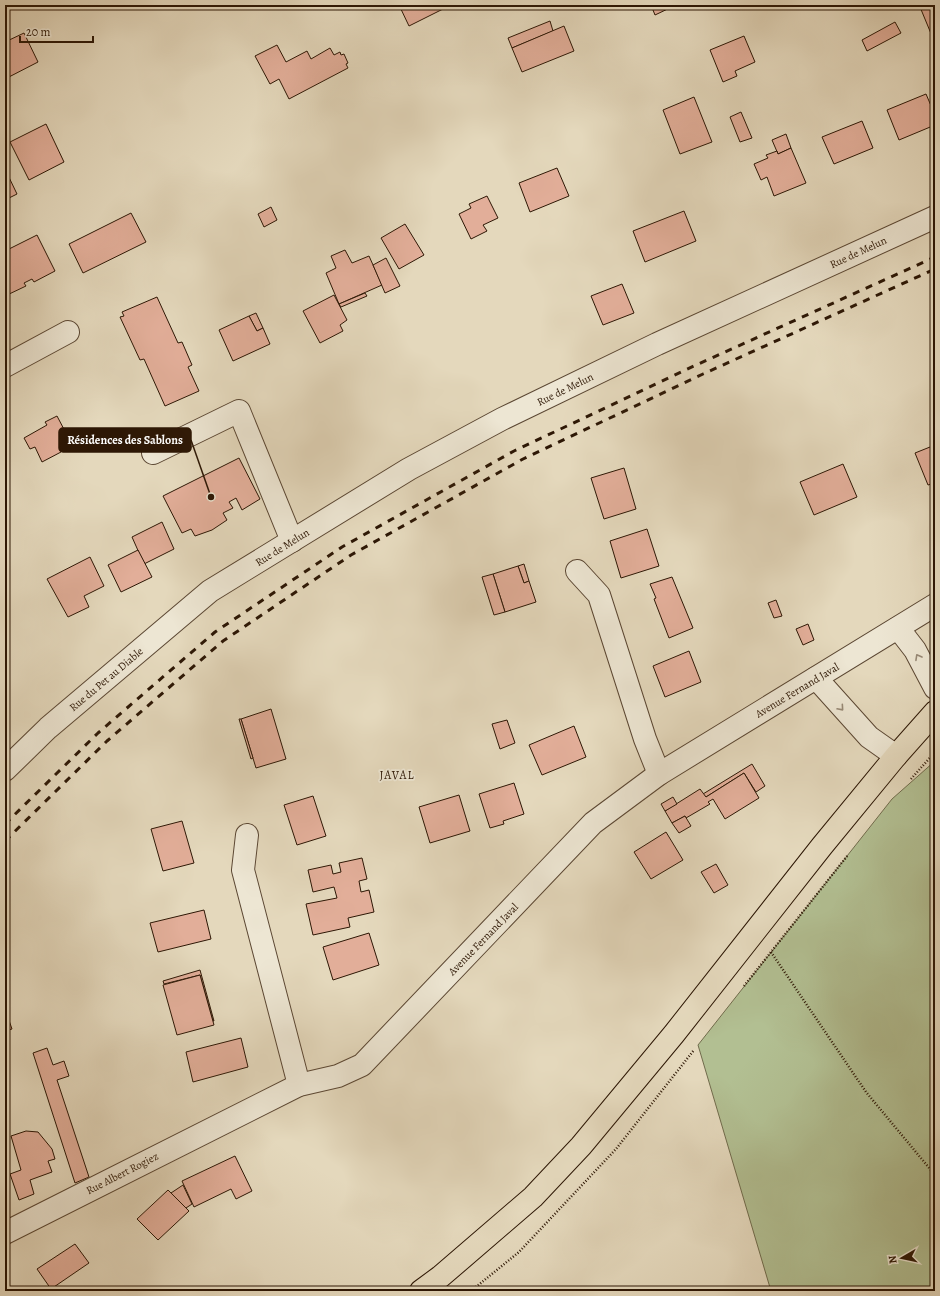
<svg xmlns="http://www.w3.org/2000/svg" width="940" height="1296" viewBox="0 0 940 1296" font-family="Alegreya,serif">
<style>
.green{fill:#b2bf92;stroke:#706b4c}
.building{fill:#e2ae99;stroke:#2d1705}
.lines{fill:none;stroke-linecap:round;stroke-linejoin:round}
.minor-casing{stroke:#5b4733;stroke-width:24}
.major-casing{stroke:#2d1705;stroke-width:24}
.path{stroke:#2d1705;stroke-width:2.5;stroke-dasharray:1 2;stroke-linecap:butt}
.minor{stroke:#ede6d3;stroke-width:22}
.major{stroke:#e4d8bc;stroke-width:22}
.rail{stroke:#2d1705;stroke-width:3;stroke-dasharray:7 7;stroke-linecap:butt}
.oneway{stroke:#978976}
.labels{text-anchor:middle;stroke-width:3.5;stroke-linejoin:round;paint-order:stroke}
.street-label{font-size:11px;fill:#2d1705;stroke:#ede6d3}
.neighbourhood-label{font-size:12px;letter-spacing:1px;fill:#2d1705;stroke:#ede6d3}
.leader{fill:none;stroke:#2d1705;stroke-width:1.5}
.callout-dot{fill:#2d1705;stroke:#ede6d3;stroke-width:1.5}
.callout{fill:#2d1705;stroke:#2d1705;stroke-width:1.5}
.callout-label{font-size:12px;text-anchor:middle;font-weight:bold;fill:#fff}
</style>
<rect width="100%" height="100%" fill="#e4d8bc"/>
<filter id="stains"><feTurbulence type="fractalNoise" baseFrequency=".005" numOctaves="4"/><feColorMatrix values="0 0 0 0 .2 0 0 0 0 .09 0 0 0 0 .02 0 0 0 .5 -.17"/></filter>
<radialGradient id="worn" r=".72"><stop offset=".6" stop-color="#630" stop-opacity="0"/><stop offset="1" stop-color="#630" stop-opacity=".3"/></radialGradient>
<!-- green -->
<polygon class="green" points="935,761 935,1291 771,1291 698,1045 892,799"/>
<!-- building -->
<g class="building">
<polygon points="399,5 451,5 409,26"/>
<polygon points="651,5 676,5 655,15"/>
<polygon points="926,5 935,5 935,35 932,36 920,7"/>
<polygon points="550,21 553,31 512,48 508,38"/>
<polygon points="895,22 901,33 867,51 862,40"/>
<polygon points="564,26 574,51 522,72 512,48"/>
<polygon points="24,33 38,62 5,79 5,42"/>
<polygon points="744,36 755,62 735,71 737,76 723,82 710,50"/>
<polygon points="277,45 286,62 307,51 311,59 330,48 334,55 340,52 341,55 344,54 348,63 346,64 348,68 289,99 279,79 270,84 255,56"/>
<polygon points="926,94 935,115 935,125 899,140 887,110"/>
<polygon points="694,97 712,142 680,154 663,110"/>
<polygon points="741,112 752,138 740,142 730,117"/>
<polygon points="862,121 873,148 834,164 822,137"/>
<polygon points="46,124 64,162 29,180 10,142"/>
<polygon points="786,134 791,148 778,154 772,140"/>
<polygon points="791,148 806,183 774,196 767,177 761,180 754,164 768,158 766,155 777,151 778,154"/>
<polygon points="557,168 569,196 530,212 519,183"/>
<polygon points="5,169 17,194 5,200"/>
<polygon points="487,196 498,218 483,225 487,231 471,239 459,214 471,208 469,204"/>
<polygon points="271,207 277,220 264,227 258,214"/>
<polygon points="684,211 696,241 645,262 633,231"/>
<polygon points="131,213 146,242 83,273 69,244"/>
<polygon points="405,224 424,255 399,269 381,238"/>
<polygon points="37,235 55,271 34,282 32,279 24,283 26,286 5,296 5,251"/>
<polygon points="345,250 352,263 369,256 382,285 339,304 326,273 336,268 331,256"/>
<polygon points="386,258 400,286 385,293 373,265"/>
<polygon points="622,284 634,313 603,325 591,296"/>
<polygon points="365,293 367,296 341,307 339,304"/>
<polygon points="334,295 347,320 340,325 343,331 320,343 303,311"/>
<polygon points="157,297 178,343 182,342 192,365 188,367 199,391 165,406 144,359 140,360 120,317 124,316 122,312"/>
<polygon points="256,313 263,328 257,331 249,316"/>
<polygon points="249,316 257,331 263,328 270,344 233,361 219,330"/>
<polygon points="57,416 67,435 61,452 42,462 35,447 30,449 24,438 47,425 45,422"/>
<polygon points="935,445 935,483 928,485 915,453"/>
<polygon points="239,458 260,499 242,510 236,498 229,502 233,508 223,513 227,520 212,530 195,536 191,529 182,533 163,496"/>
<polygon points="843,464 857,497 814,515 800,482"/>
<polygon points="624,468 636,509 604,519 591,478"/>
<polygon points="162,522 174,549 144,564 132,537"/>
<polygon points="647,529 659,566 621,578 610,541"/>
<polygon points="138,550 152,577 121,592 108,565"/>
<polygon points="90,557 104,586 84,596 89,607 68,617 47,579"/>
<polygon points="524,564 529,581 524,583 518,566"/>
<polygon points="518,566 524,583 529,581 536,602 505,612 493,574"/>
<polygon points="493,574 505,612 494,615 482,577"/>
<polygon points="672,577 693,628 669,638 654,599 656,598 650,584"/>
<polygon points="776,600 782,616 774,618 768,603"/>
<polygon points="808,624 814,640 803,645 796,629"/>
<polygon points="689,651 701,682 665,697 653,666"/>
<polygon points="271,709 286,759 256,768 241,719"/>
<polygon points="239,719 241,719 253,758 251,759"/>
<polygon points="507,720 515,743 500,749 492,724"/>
<polygon points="574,726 586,757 542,775 529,745"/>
<polygon points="752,764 765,786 756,792 744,773 706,797 703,794"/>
<polygon points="744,773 759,798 725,819 713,799 708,802 710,804 686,818 685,816 672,823 665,811 700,789 706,797"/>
<polygon points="514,783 524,814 503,821 504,824 490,828 479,794"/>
<polygon points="459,795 470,831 430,843 419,807"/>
<polygon points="313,796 326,836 297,845 284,805"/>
<polygon points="673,797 677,804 665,811 661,804"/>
<polygon points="685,816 691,826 679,833 672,823"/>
<polygon points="182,821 194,863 163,871 151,829"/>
<polygon points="666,832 683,860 651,879 634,852"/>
<polygon points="362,858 367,879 359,881 361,892 369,890 374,912 348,918 350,927 313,935 306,904 337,898 334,887 313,892 308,870 331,865 333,874 341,872 339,863"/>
<polygon points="716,864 728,885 714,893 701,872"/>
<polygon points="204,910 211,939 158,952 150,923"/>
<polygon points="369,933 379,965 333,980 323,947"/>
<polygon points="200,970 214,1021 213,1021 200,975 164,984 163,981"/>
<polygon points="200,975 214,1025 177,1035 163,985"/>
<polygon points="5,1009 12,1029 5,1031"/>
<polygon points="241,1038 248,1067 193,1082 186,1052"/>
<polygon points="47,1048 53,1065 64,1061 69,1076 57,1080 89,1177 75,1183 33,1053"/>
<polygon points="26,1131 38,1132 52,1149 55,1159 48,1161 52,1172 30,1180 34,1194 19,1200 10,1174 21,1170 11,1136"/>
<polygon points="235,1156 252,1191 236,1199 231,1189 194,1207 182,1181"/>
<polygon points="183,1185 192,1204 186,1208 171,1193"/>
<polygon points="168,1190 189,1211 158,1240 137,1219"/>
<polygon points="75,1244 89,1263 51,1289 37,1269"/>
</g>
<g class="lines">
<defs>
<g id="minor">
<polyline points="5,366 68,332"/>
<polyline points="153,453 239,411 292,541"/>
<polyline points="577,571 599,595 645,739 659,774"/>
<polyline points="898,628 915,650 935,688"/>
<polyline points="816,678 869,737 896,756"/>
<polyline points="5,770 48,728 210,591 409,469 502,419 657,344 935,217"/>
<polyline points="247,835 243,870 299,1085"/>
<polyline points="5,1233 299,1085 338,1076 362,1065 593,823 659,774 935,605"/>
</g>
<polyline id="major" points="421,1291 440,1277 533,1197 581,1146 674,1034 822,846 896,756 935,712"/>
</defs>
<!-- minor casing -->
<use href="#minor" class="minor-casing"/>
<!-- major casing -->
<use href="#major" class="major-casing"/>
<!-- path -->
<g class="path">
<polyline points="911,779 935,752"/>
<polyline points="771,952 866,1092 935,1175"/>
<polyline points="744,986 848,855"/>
<polyline points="471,1291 519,1252 616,1149 694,1050"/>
</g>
<!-- minor -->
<use href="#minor" class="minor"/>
<!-- major -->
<use href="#major" class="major"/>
<!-- rail -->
<g class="rail">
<polyline points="5,824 98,733 215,632 342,547 514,451 694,366 935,257"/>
<polyline points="5,841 107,741 223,641 351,555 523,459 703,374 935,269"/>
</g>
</g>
<!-- one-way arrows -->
<defs><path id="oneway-chevron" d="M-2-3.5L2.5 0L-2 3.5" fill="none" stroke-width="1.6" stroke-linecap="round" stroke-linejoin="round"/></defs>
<g class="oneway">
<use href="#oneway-chevron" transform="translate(918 657) rotate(-119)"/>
<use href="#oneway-chevron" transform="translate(841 708) rotate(49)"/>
</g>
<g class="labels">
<!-- street labels -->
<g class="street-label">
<text transform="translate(858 252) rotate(-25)" y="4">Rue de Melun</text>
<text transform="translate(565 389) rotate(-26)" y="4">Rue de Melun</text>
<text transform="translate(282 547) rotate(-32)" y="4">Rue de Melun</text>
<text transform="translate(106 679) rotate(-40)" y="4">Rue du Pet au Diable</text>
<text transform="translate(797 690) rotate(-31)" y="4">Avenue Fernand Javal</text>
<text transform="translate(483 939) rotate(-46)" y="4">Avenue Fernand Javal</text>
<text transform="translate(122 1173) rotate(-27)" y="4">Rue Albert Rogiez</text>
</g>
<!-- neighbourhood labels -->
<g class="neighbourhood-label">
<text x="397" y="779">JAVAL</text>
</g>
</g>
<!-- callouts -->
<path class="leader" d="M211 497L191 440"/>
<circle class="callout-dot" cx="211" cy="497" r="4"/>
<rect class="callout" x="59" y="428" width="132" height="24" rx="4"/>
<g class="callout-label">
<text x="125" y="444">Résidences des Sablons</text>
</g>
<!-- margin -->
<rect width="940" height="1296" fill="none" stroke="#e4d8bc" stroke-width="20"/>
<rect x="6" y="6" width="928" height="1284" fill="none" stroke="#2d1705" stroke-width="2"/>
<rect x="10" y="10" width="920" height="1276" fill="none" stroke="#2d1705"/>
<!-- north arrow -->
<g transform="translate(902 1258) rotate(261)" stroke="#ede6d3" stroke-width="3" paint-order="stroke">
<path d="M0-3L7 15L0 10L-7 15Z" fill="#2d1705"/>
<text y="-6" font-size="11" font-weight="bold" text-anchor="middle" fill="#2d1705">N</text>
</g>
<!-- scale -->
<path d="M20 36v6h73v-6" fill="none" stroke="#2d1705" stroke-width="2"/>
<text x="26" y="36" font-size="12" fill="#2d1705" stroke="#ede6d3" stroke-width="3" paint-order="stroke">20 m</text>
<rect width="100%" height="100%" filter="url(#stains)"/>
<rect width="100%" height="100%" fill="url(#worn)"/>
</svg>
